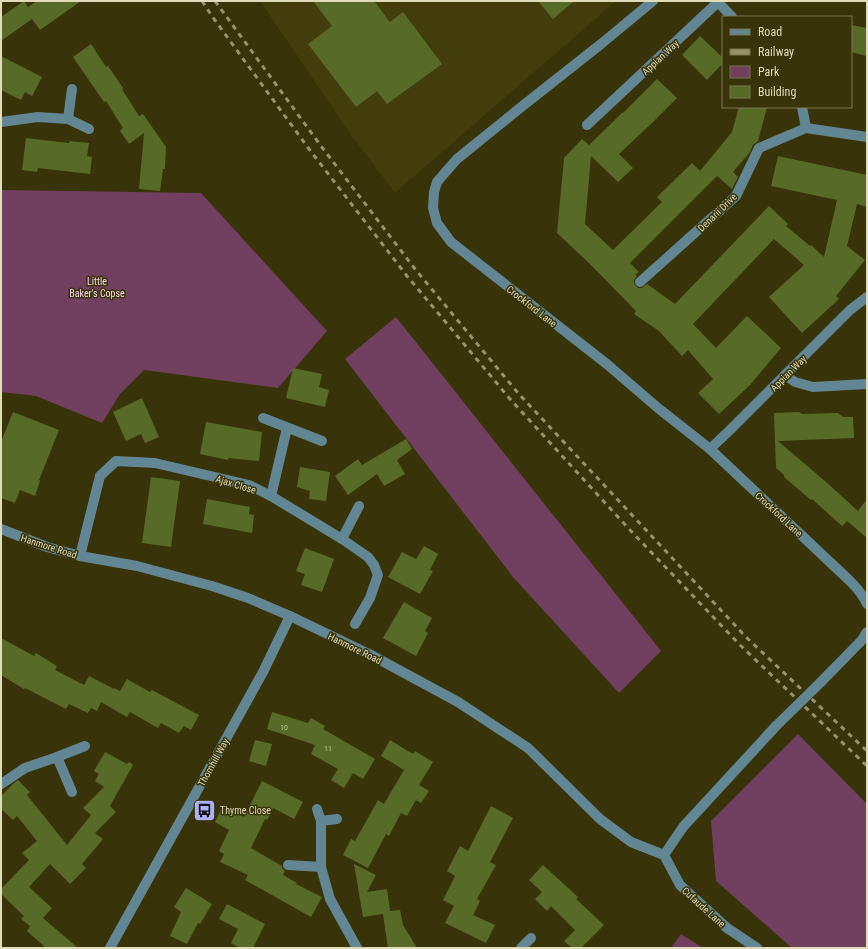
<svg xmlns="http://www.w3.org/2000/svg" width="868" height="949" viewBox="0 0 868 949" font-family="'Roboto Condensed',sans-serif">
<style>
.built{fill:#433d0d}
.green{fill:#713f5f}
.building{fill:#586a28}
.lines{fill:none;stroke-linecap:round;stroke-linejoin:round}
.minor{stroke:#628693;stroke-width:10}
.rail{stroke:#97936b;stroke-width:3;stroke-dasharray:5 5;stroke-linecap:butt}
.minor-bridge{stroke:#628693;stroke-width:10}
.labels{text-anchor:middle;stroke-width:3;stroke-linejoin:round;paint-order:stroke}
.number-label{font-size:8px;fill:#bec093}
.street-label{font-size:10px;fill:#e0dcb7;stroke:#383308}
.park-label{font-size:10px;fill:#fbd6eb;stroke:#383308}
.poi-label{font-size:10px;fill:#e0dcb7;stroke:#383308;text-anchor:start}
</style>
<rect width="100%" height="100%" fill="#383308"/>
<!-- built -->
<polygon class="built" points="260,1 616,1 395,193 349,132"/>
<!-- green -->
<g class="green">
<polygon points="1,190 201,193 327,331 278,388 144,370 120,394 102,423 36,396 1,392"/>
<polygon points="396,317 661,651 619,693 513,577 345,359"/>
<polygon points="798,734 867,804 867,948 792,948 716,881 711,821"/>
<polygon points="681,934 703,948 671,948"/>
</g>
<!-- building -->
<g class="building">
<polygon points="24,1 28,7 37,1 81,1 40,30 32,19 1,41 1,17"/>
<polygon points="313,1 374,1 390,22 403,12 442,64 387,104 377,91 356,107 308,44 332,26"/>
<polygon points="538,1 574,1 553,19"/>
<polygon points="851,25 867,28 867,56 851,52"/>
<polygon points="700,36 723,58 723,63 707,80 682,55"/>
<polygon points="91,44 106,67 108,66 123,88 122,89 139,116 143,114 166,147 165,169 163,169 160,191 139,189 144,133 129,144 120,131 123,128 106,101 104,102 73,57"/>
<polygon points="1,56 42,77 32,96 25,92 21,100 1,90"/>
<polygon points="657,79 677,98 653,122 619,154 633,168 618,182 591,156 585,224 613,250 662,202 657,197 692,163 700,171 732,132 739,107 767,107 758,141 753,145 750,152 733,172 738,177 732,189 717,176 630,263 639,272 635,275 637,276 634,280 634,284 638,288 642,288 647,284 675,304 769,206 788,224 786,226 810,246 811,245 824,257 837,200 771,186 778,156 867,175 867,207 857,204 847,246 865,260 836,296 839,299 802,333 769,297 804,265 774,239 693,324 716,348 747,316 781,348 750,385 719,414 698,393 713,379 688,350 682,356 659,331 634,314 636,311 589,263 557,233 564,158 582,139 589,145 623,112 623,113"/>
<polygon points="26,138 69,143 70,141 89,143 87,156 92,157 90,174 38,168 37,172 22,170"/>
<polygon points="293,368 322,374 319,387 329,390 325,407 286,398"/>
<polygon points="142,398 159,437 145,443 141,434 126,441 113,412"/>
<polygon points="13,412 59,430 39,480 40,481 35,496 20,490 15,503 1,498 1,442"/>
<polygon points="799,412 802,414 838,413 843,417 853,417 854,438 778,441 826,482 858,511 867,499 867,538 847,521 842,526 812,499 811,500 784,477 784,475 776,468 774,413"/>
<polygon points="206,422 262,432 259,461 228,458 228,460 200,454"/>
<polygon points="406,439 412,449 397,460 405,474 384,486 377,474 348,495 335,476 358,459 362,465"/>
<polygon points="300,467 330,472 326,501 309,499 310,491 297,487"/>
<polygon points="151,477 180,481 171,547 142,543"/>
<polygon points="207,499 250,507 249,514 254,515 252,533 203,524"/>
<polygon points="424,546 438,554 430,570 433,571 420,594 388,577 402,552 416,559"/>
<polygon points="305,548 334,559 322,592 301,585 305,574 296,571"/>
<polygon points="404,602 432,618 425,631 428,633 416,656 383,638"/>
<polygon points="1,638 34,656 36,653 57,666 55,670 84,685 89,676 114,689 114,688 120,691 127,679 150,692 152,690 199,715 191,730 184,726 179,733 161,723 158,728 130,712 127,717 101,702 97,711 91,708 88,713 69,704 66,709 25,688 24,689 1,675"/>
<polygon points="272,712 308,723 311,718 325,726 323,729 375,759 363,779 353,773 344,788 331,780 338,769 311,754 315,745 267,729"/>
<polygon points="255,740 272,744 266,766 249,761"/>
<polygon points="390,740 413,754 415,751 433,762 419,785 429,791 421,803 416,800 407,816 401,813 389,836 386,834 368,868 343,855 351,839 355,841 378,800 384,804 404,770 381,756"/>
<polygon points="105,752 127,764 129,762 133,765 110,806 116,812 95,833 103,839 82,864 86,868 70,884 50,864 29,887 52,908 43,918 78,948 46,948 27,931 30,926 21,919 24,916 1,894 1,889 29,860 22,853 37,841 17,816 13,820 1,809 1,796 13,784 18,780 30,792 27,795 67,845 91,815 83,808 104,787 95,781 99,774 94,771"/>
<polygon points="262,781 303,802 294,819 273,808 267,820 265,819 251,848 282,866 282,868 285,871 283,875 297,883 296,884 322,897 311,917 245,880 248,875 220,862 224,854 219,851 229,830 215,822 223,806 244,817"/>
<polygon points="491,806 513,818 490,862 496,865 477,899 480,901 473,915 495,925 486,943 445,923 454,906 443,900 455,876 447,871 460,846 468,851"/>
<polygon points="354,864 376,875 367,892 387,889 390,911 400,910 403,925 417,948 388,948 383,914 363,917"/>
<polygon points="543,865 578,897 576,899 604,925 581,948 572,948 564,941 575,930 551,906 547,911 535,899 542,892 529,880"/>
<polygon points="186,888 212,904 200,924 198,923 187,944 170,936 181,912 174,907"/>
<polygon points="227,904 265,924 253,948 240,948 231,943 238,929 219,919"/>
</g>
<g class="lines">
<!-- minor -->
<g class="minor">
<path d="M653,1L601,44L520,108L457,159L443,175L437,182L434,192L433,208L437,223L451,242L608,365L658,408L710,449L850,581C857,588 863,595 867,604"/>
<polyline points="802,107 806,128"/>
<polyline points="68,119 72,89"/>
<polyline points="1,122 38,117 68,119 89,129"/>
<polyline points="587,125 718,2 732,17"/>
<polyline points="806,128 867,137"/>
<polyline points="640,282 736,196 759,148 806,128"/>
<polyline points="785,375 795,382 813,387 867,384"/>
<polyline points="263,418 322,441"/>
<polyline points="710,449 731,429 850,310 867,297"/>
<polyline points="271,496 287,428"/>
<polyline points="1,529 47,547 80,556 137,566 212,586 248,598 290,616 371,655 458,702 528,748 600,819 631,842 664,855"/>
<polyline points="342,539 359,506"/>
<polyline points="80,556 100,476 116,461 155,463 249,485 271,496 342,539 368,557 374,565 378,575 370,598 355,624"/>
<polyline points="821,682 862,640 867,632"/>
<polyline points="57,757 72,792"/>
<polyline points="1,784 25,768 57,757 85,746"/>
<polyline points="317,809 321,821 337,819"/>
<polyline points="321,821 321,867 330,899 357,948"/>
<polyline points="664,855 683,827 776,726"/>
<polyline points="664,855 680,885 727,928 757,948"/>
<polyline points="288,865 321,867"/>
<polyline points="110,948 263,672 290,616"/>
<polyline points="521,948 531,938"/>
</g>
<!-- rail -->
<g class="rail">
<polyline points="202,1 214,19 309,149 407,276 510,399 629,529 740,645 867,766"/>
<polyline points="215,1 321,146 415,269 518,393 746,637 867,751"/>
</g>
<!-- minor-bridge -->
<polyline class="minor-bridge" points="776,726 821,682"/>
</g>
<!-- icons -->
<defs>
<symbol id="bus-square" viewBox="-11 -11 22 22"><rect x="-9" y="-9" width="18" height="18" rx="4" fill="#adaffb" stroke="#383308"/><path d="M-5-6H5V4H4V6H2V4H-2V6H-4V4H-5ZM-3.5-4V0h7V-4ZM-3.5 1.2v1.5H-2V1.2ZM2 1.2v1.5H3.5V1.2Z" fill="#111"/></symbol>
</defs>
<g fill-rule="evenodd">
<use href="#bus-square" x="192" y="798" width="25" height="25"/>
</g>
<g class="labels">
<!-- number labels -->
<g class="number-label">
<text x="284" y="730">10</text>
<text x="328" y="751">11</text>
</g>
<!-- street labels -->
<g class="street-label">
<text transform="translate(660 57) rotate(-43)" y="4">Appian Way</text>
<text transform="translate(717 212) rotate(-44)" y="4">Denarii Drive</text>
<text transform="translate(532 306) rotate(38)" y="4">Crockford Lane</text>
<text transform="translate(788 373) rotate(-45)" y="4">Appian Way</text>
<text transform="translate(236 484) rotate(17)" y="4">Ajax Close</text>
<text transform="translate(779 514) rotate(43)" y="4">Crockford Lane</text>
<text transform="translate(49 546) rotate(18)" y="4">Hanmore Road</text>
<text transform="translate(355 648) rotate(26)" y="4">Hanmore Road</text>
<text transform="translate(213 762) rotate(-61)" y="4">Thornhill Way</text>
<text transform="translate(704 907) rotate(42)" y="4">Cufaude Lane</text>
</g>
<!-- park labels -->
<g class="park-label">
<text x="97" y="285">Little<tspan x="97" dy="12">Baker's Copse</tspan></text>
</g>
<!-- poi labels -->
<g class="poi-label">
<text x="220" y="814">Thyme Close</text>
</g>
</g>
<!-- border -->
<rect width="868" height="949" fill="none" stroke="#e0dcb7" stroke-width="4"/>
<!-- legend -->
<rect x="722" y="16" width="130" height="92" fill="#383308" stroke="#7b774e"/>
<rect x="730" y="29" width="20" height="6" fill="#628693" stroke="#7b774e"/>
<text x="758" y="36" font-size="12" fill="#e0dcb7">Road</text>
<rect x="730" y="49" width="20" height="6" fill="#97936b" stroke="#7b774e"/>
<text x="758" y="56" font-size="12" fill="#e0dcb7">Railway</text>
<rect x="730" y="66" width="20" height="12" fill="#713f5f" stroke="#7b774e"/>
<text x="758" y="76" font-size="12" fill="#e0dcb7">Park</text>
<rect x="730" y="86" width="20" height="12" fill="#586a28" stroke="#7b774e"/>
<text x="758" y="96" font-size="12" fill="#e0dcb7">Building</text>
</svg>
